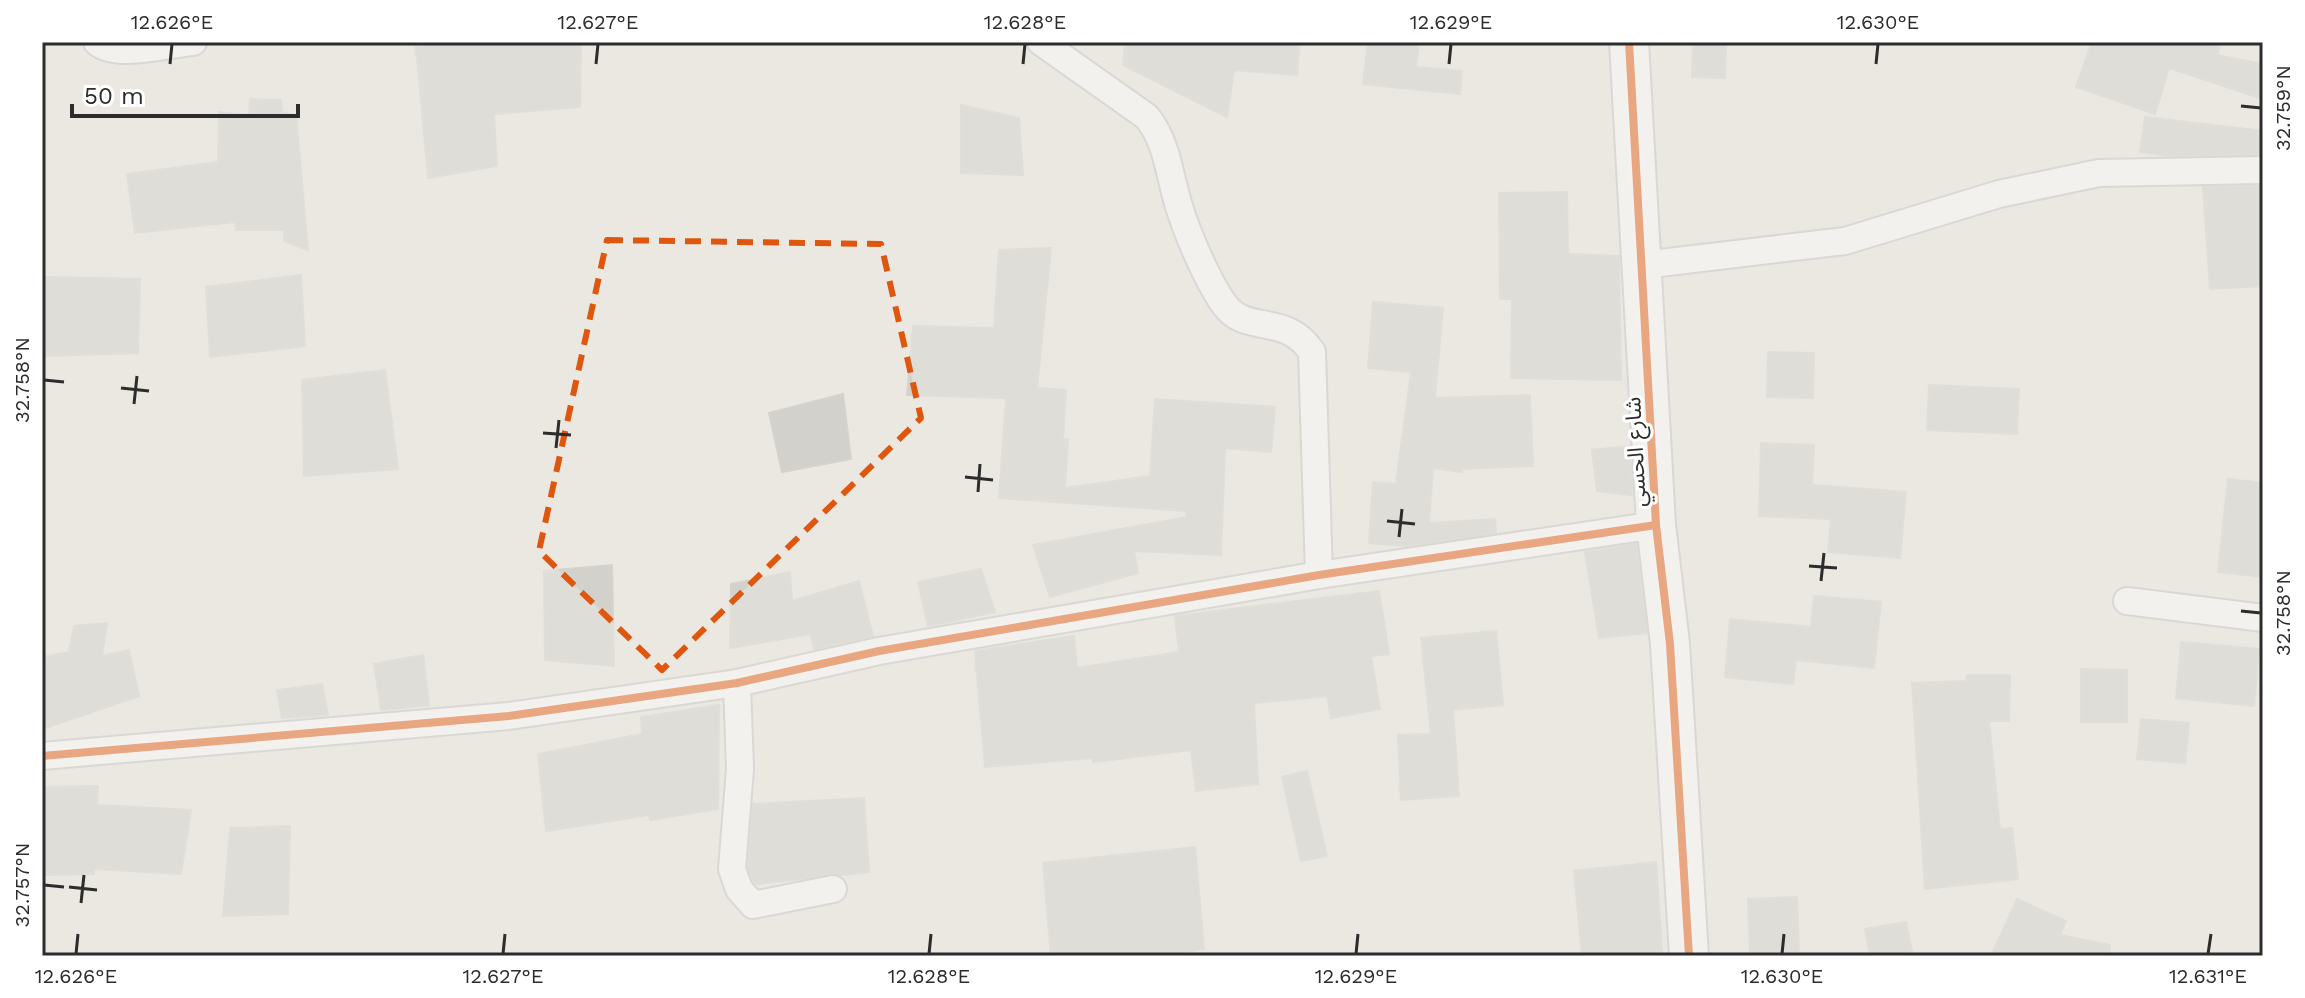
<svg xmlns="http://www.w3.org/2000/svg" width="2305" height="998" viewBox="0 0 2305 998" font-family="'Work Sans','Noto Sans Arabic',sans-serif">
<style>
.building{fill:#d3d1cc;stroke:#d5d3cd;stroke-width:2}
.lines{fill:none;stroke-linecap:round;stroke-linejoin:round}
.street-casing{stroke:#c7c6c6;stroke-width:30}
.secondary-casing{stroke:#c7c6c6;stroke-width:42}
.street{stroke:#fcfcfa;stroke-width:26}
.secondary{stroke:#fcfcfa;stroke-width:38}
.cycleway-casing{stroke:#fff;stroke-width:13}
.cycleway{stroke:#e8590c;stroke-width:8}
.marked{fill:none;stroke:#df570e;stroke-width:6;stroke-dasharray:16 10;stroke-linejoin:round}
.ticks{fill:none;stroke:#2c2c2c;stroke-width:3}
.labels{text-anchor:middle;stroke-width:6;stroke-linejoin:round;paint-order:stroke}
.street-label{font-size:22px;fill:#2c2c2c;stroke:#fff}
.neatline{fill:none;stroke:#2c2c2c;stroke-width:3}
.ticks-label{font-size:20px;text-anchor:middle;fill:#2c2c2c}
</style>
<rect width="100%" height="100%" fill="#eae8e1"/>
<!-- building -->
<g class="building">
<polygon points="434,42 581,42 580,107 494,114 497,166 428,178 416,47"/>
<polygon points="1125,42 1300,42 1297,75 1234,70 1227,117 1123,65"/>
<polygon points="1368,42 1419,42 1416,67 1462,71 1460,94 1363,84"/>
<polygon points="1693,42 1726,42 1725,78 1692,77"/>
<polygon points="2092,42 2206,42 2220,47 2217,55 2263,64 2263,99 2169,68 2155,114 2076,87"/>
<polygon points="250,99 281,100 282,112 296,116 308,250 284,241 284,230 236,230 235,222 135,233 127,174 218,162 219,112 249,115"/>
<polygon points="961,105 1019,118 1023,175 961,173"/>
<polygon points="2145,117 2263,131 2263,154 2170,156 2140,152"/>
<polygon points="2263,186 2263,286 2210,289 2203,187"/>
<polygon points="1567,192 1568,254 1619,256 1621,380 1511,378 1512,299 1500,299 1499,193"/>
<polygon points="1051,248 1037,388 1066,390 1063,439 1068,439 1065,488 1150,476 1155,399 1275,407 1271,452 1225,448 1221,555 1134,551 1138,573 1050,597 1033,545 1187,517 1186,511 999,498 1006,398 907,395 913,326 994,328 999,250"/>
<polygon points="301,275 305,346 210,357 206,287"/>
<polygon points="46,277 140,279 138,353 46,356"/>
<polygon points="1373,302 1443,308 1435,398 1530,395 1533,466 1462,469 1462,472 1433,468 1429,523 1495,519 1496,533 1407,546 1369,543 1373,482 1396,484 1411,372 1368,368"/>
<polygon points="1768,352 1814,353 1813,398 1767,397"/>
<polygon points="385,370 398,469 304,476 302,380"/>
<polygon points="1929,385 2019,389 2017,434 1927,430"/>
<polygon points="843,394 851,459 782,472 769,413"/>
<polygon points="1761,443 1814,445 1812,485 1906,492 1900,558 1828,552 1831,519 1759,516"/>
<polygon points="1630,446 1632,495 1597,491 1592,450"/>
<polygon points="2228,479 2263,483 2263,577 2218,572"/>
<polygon points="1636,544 1647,633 1599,638 1585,552"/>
<polygon points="612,565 614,666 545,660 544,571"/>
<polygon points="981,569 995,612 928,626 918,582"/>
<polygon points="790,572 792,601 859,581 873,636 814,649 811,634 730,648 731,584"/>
<polygon points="1379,591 1389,654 1371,656 1380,709 1331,718 1327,696 1254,703 1258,784 1196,791 1191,750 1093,762 1093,758 985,767 975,651 1074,636 1077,668 1179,652 1175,616"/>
<polygon points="1814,596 1881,602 1874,668 1796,660 1793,684 1725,677 1730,619 1811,627"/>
<polygon points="107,623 102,656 129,650 139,696 42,729 42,657 69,652 74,626"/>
<polygon points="1496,631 1503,705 1453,710 1459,796 1401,800 1398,735 1431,734 1421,638"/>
<polygon points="2181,642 2259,649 2254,706 2176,698"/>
<polygon points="423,655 429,705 381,710 374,664"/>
<polygon points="2081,669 2127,670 2127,722 2081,722"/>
<polygon points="1967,675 2010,675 2009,721 1989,721 2000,829 2012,828 2018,879 1925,889 1912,683 1966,681"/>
<polygon points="322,684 328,715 282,718 277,690"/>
<polygon points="719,705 718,809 650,820 649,815 546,831 538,754 642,734 641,717"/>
<polygon points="2141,719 2189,723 2185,763 2137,759"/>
<polygon points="1307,771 1327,856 1301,861 1282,777"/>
<polygon points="98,786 97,805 191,810 181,874 94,869 94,874 42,875 42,787"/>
<polygon points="864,798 869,872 756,884 753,881 748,867 753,804"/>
<polygon points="290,826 288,914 223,916 230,828"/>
<polygon points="1195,847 1204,949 1159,956 1051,956 1043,863"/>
<polygon points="1656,862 1662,951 1582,956 1574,871"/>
<polygon points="1797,897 1799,951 1750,953 1748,899"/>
<polygon points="2017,899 2066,921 2060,935 2110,945 2109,956 1991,956"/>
<polygon points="1906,922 1913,956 1870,956 1865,929"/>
</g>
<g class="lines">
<defs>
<g id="street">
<path d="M97,42C117,59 167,44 193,42"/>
<path d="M1041,42L1147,117C1167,142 1169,173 1178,203C1186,231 1210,288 1228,309C1250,333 1287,314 1312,352L1319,575"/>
<polyline points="1643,265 1845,241 1999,194 2099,173 2263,170"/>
<polyline points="2127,601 2263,618"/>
<polyline points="737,683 740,769 732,869 739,889 753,905 833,889"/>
<polyline points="42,756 509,716 737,683 879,651 1319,575 1656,525"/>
</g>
<polyline id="secondary" points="1629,42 1656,525 1670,644 1689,956"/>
</defs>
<!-- street casing -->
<use href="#street" class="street-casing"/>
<!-- secondary casing -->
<use href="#secondary" class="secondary-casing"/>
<!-- street -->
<use href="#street" class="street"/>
<!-- secondary -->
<use href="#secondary" class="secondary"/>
<defs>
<g id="cycleway">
<polyline points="1629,42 1656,525 1670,644 1689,956"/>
<polyline points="42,756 509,716 737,683 879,651 1319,575 1656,525"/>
</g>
</defs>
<!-- cycleway casing -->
<use href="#cycleway" class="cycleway-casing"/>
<!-- cycleway -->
<use href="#cycleway" class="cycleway"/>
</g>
<!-- marked area -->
<path d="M0 0H2305V998H0ZM607,240L881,244L921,418L662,670L539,551Z" fill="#eae8e1" fill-opacity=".55" fill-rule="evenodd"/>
<path class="marked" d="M607,240L881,244L921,418L662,670L539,551Z"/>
<!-- ticks -->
<path class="ticks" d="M170,64L172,44M596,64L598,44M1023,64L1025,44M1449,64L1451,44M1876,64L1878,44M2241,106L2261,108M44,380L64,382M121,388L149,391M134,404L137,376M543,433L571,435M556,448L559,420M965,477L993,480M978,492L980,464M1387,521L1415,524M1399,537L1402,509M1809,566L1837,568M1821,581L1824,553M2241,611L2261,613M44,885L64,887M69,887L97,890M81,903L84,875M76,954L78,934M503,954L505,934M929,954L931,934M1356,954L1358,934M1782,954L1784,934M2208,954L2211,934"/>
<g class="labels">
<!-- street labels -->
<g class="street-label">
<text transform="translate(1635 452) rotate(-93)" y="8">شارع الحسي</text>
</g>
</g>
<!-- border -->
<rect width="2305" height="998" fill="none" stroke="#ffffff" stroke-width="88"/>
<!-- scale -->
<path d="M72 104v12h226v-12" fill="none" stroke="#2c2c2c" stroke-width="4"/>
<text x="84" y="104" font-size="24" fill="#2c2c2c" stroke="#ffffff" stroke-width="6" paint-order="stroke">50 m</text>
<rect x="44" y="44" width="2217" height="910" class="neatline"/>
<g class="ticks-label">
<text x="172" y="29">12.626°E</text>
<text x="598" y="29">12.627°E</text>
<text x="1025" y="29">12.628°E</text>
<text x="1451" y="29">12.629°E</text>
<text x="1878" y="29">12.630°E</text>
<text transform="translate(2283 108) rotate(-90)" y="7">32.759°N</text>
<text transform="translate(22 380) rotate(-90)" y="7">32.758°N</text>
<text transform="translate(2283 613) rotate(-90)" y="7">32.758°N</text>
<text transform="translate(22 885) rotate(-90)" y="7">32.757°N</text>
<text x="76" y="983">12.626°E</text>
<text x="503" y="983">12.627°E</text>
<text x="929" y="983">12.628°E</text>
<text x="1356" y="983">12.629°E</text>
<text x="1782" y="983">12.630°E</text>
<text x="2208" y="983">12.631°E</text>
</g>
</svg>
